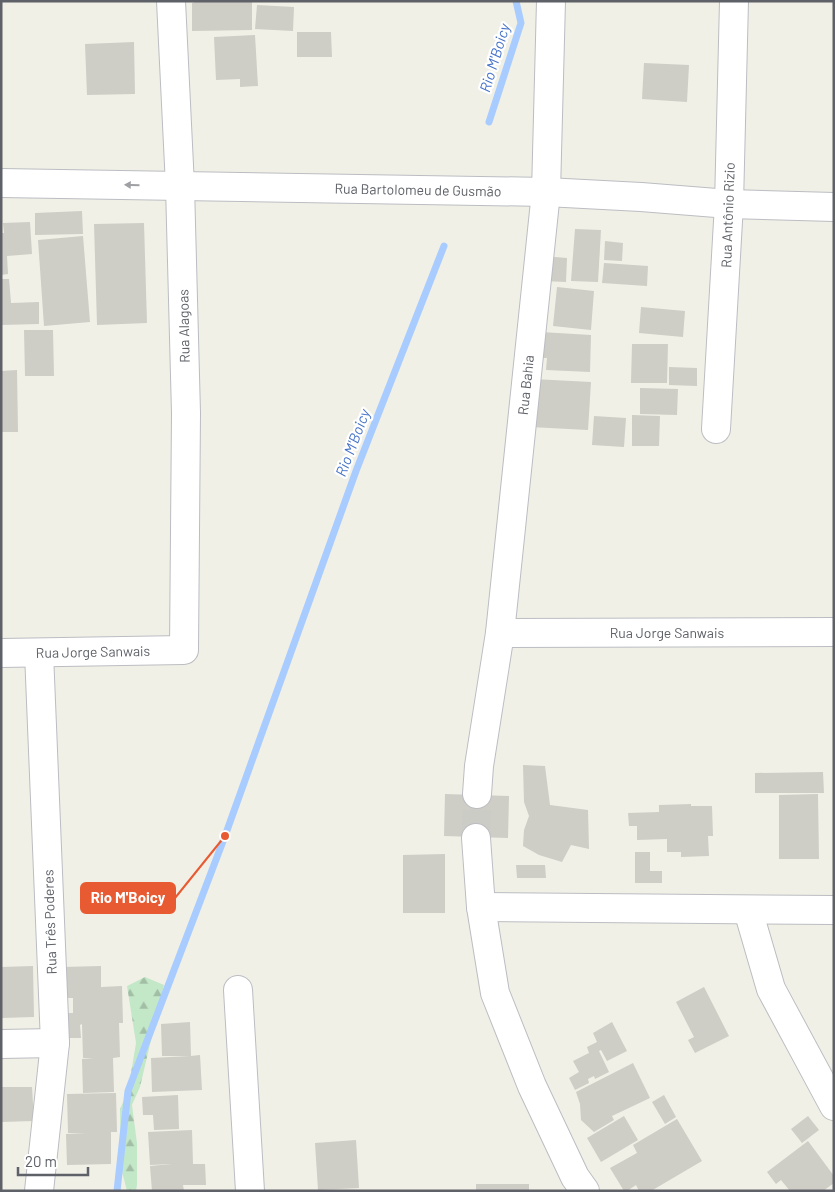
<svg xmlns="http://www.w3.org/2000/svg" width="835" height="1192" viewBox="0 0 835 1192" font-family="Barlow,sans-serif">
<style>
.forest{fill:url(#forest-firs)}
.lines{fill:none;stroke-linecap:round;stroke-linejoin:round}
.stream{stroke:#a8ccff;stroke-width:7}
.building{fill:#cecdc6}
.minor-tunnel{stroke:#ccccc7;stroke-width:28;stroke-dasharray:28 14;stroke-linecap:butt}
.minor-casing{stroke:#bbbdc2;stroke-width:30}
.minor{stroke:#fff;stroke-width:28}
.oneway{fill:#9ea0a4}
.labels{text-anchor:middle;stroke-width:4.5;stroke-linejoin:round;paint-order:stroke}
.street-label{font-size:14px;fill:#5e6167;stroke:#fff}
.water-label{font-size:15px;font-style:italic;fill:#4572c8;stroke:#fff}
.leader{fill:none;stroke:#e85a31;stroke-width:2}
.callout-dot{fill:#e85a31;stroke:#fff;stroke-width:2}
.callout{fill:#e85a31;stroke:#e85a31;stroke-width:2}
.callout-label{font-size:15px;text-anchor:middle;font-weight:bold;fill:#fff}
</style>
<defs>
<pattern id="forest-firs" width="22" height="20" patternUnits="userSpaceOnUse" patternTransform="scale(1.25)"><rect width="22" height="20" fill="#c3e8c8"/><path d="M5 1l3.5 6h-7zM16 11l3.5 6h-7z" fill="#a2bfa6"/></pattern>
</defs>
<rect width="100%" height="100%" fill="#f1f0e7"/>
<!-- forest -->
<polygon class="forest" points="145,977 164,985 140,1087 132,1105 137,1143 137,1185 136,1191 127,1191 121,1168 120,1109 128,1091 136,1043 127,986"/>
<g class="lines">
<!-- stream -->
<g class="stream">
<polyline points="489,122 521,23 516,1"/>
<polyline points="117,1191 128,1091 225,836 356,471 444,246"/>
</g>
</g>
<!-- building -->
<g class="building">
<polygon points="197,1 252,1 252,30 192,31 192,3"/>
<polygon points="257,5 294,7 293,31 255,29"/>
<polygon points="297,32 331,32 332,57 297,57"/>
<polygon points="255,35 258,86 240,87 240,79 216,80 214,37"/>
<polygon points="134,42 135,94 87,95 85,44"/>
<polygon points="644,63 689,65 687,102 642,99"/>
<polygon points="82,211 83,234 35,235 35,213"/>
<polygon points="30,222 32,254 7,256 8,274 1,275 1,233 4,233 3,223"/>
<polygon points="144,223 147,323 97,325 94,224"/>
<polygon points="575,229 601,230 598,282 571,281"/>
<polygon points="83,236 90,322 44,326 38,240"/>
<polygon points="605,241 623,243 622,261 604,260"/>
<polygon points="543,256 567,258 566,282 542,281"/>
<polygon points="604,263 648,266 647,286 602,283"/>
<polygon points="1,279 9,279 11,303 39,302 39,324 1,325"/>
<polygon points="557,287 594,291 591,330 553,326"/>
<polygon points="641,307 685,311 683,337 639,333"/>
<polygon points="24,330 53,330 54,376 25,376"/>
<polygon points="541,332 591,335 590,372 546,370 547,358 539,358"/>
<polygon points="632,344 668,344 667,383 631,383"/>
<polygon points="669,367 697,368 697,386 669,385"/>
<polygon points="17,370 18,432 1,432 1,371"/>
<polygon points="533,379 591,382 588,430 530,427"/>
<polygon points="640,388 678,389 677,415 640,414"/>
<polygon points="632,415 660,416 659,446 632,446"/>
<polygon points="594,416 626,418 624,447 592,445"/>
<polygon points="523,765 545,766 550,805 588,810 589,849 571,845 562,862 539,855 523,846 524,830 529,816 524,802"/>
<polygon points="823,772 824,793 755,793 755,773"/>
<polygon points="445,794 509,796 508,838 444,836"/>
<polygon points="818,794 819,859 779,859 779,795"/>
<polygon points="691,804 691,806 712,806 713,836 708,836 709,856 681,857 681,852 667,852 667,839 637,840 637,826 629,826 628,813 659,812 659,805"/>
<polygon points="635,852 650,852 650,871 662,871 662,883 635,883"/>
<polygon points="445,854 445,913 403,913 403,855"/>
<polygon points="516,865 545,865 546,878 517,878"/>
<polygon points="33,966 34,1017 1,1018 1,967"/>
<polygon points="101,966 101,987 122,986 123,1023 119,1023 120,1057 113,1058 114,1092 83,1093 82,1059 94,1058 83,1058 82,1024 80,1025 81,1038 58,1038 57,1013 73,1013 73,998 60,998 62,967"/>
<polygon points="704,987 729,1036 695,1053 688,1040 694,1037 676,1002"/>
<polygon points="190,1022 191,1056 200,1055 202,1090 152,1092 151,1058 190,1056 162,1056 161,1024"/>
<polygon points="612,1022 627,1051 607,1061 601,1050 599,1051 609,1072 595,1079 594,1076 588,1079 589,1083 575,1090 569,1078 579,1072 573,1061 589,1053 587,1047 597,1042 593,1033"/>
<polygon points="633,1063 650,1098 612,1116 614,1120 594,1132 581,1120 580,1104 576,1092"/>
<polygon points="1,1087 32,1087 34,1121 1,1122"/>
<polygon points="116,1093 117,1132 111,1132 111,1164 67,1165 66,1134 86,1133 68,1133 67,1094"/>
<polygon points="178,1095 179,1129 154,1130 153,1115 143,1115 142,1097"/>
<polygon points="664,1095 676,1117 665,1124 652,1102"/>
<polygon points="624,1116 638,1140 601,1162 587,1138"/>
<polygon points="808,1116 819,1130 802,1143 791,1129"/>
<polygon points="677,1119 702,1161 651,1191 639,1191 636,1185 627,1191 624,1191 610,1168 637,1153 633,1145"/>
<polygon points="192,1130 193,1164 205,1164 206,1185 183,1185 184,1191 152,1191 150,1166 172,1164 150,1165 148,1132"/>
<polygon points="356,1140 359,1188 318,1190 315,1143"/>
<polygon points="808,1141 834,1176 834,1183 823,1191 790,1191 781,1180 776,1184 767,1172"/>
<rect x="476" y="1184" width="53" height="7"/>
</g>
<g class="lines">
<!-- minor-tunnel -->
<polyline class="minor-tunnel" points="476,838 477,794"/>
<defs>
<g id="minor">
<polyline points="1,183 546,192 641,197 729,204 834,207"/>
<polyline points="716,429 729,204 734,1"/>
<polyline points="500,633 834,632"/>
<polyline points="1,653 184,650 186,413 180,186 171,1"/>
<polyline points="39,653 55,1043 39,1191"/>
<polyline points="477,794 479,766 500,633 546,192 551,1"/>
<polyline points="476,838 481,907 495,993 532,1086 575,1177 585,1191"/>
<polyline points="481,907 834,910"/>
<polyline points="748,910 771,989 834,1106"/>
<polyline points="238,990 250,1191"/>
<polyline points="1,1044 55,1043"/>
</g>
</defs>
<!-- minor casing -->
<use href="#minor" class="minor-casing"/>
<!-- minor -->
<use href="#minor" class="minor"/>
</g>
<!-- one-way arrows -->
<defs><path id="oneway-solid" d="M-6-.8H1V-3.2L6.5 0L1 3.2V.8H-6Z" transform="scale(1.25)"/></defs>
<use class="oneway" href="#oneway-solid" transform="translate(132 185) rotate(-179)"/>
<g class="labels">
<!-- street labels -->
<g class="street-label">
<text transform="translate(418 190) rotate(1)" y="5">Rua Bartolomeu de Gusmão</text>
<text transform="translate(728 215) rotate(-88)" y="5">Rua Antônio Rizio</text>
<text transform="translate(184 326) rotate(-91)" y="5">Rua Alagoas</text>
<text transform="translate(526 385) rotate(-84)" y="5">Rua Bahia</text>
<text x="667" y="638">Rua Jorge Sanwais</text>
<text transform="translate(93 652) rotate(-1)" y="5">Rua Jorge Sanwais</text>
<text transform="translate(50 922) rotate(-92)" y="5">Rua Três Poderes</text>
</g>
<!-- water labels -->
<g class="water-label">
<text transform="translate(495 58) rotate(-73)" y="5">Rio M'Boicy</text>
<text transform="translate(353 443) rotate(-69)" y="5">Rio M'Boicy</text>
</g>
</g>
<!-- callouts -->
<path class="leader" d="M225 836L175 898"/>
<circle class="callout-dot" cx="225" cy="836" r="5"/>
<rect class="callout" x="81" y="883" width="94" height="30" rx="5"/>
<g class="callout-label">
<text x="128" y="903">Rio M'Boicy</text>
</g>
<!-- border -->
<rect width="835" height="1192" fill="none" stroke="#5e6167" stroke-width="5"/>
<!-- scale -->
<path d="M18 1167v8h70v-8" fill="none" stroke="#5e6167" stroke-width="2.5"/>
<text x="25" y="1167" font-size="15" fill="#5e6167" stroke="#ffffff" stroke-width="4" paint-order="stroke">20 m</text>
</svg>
